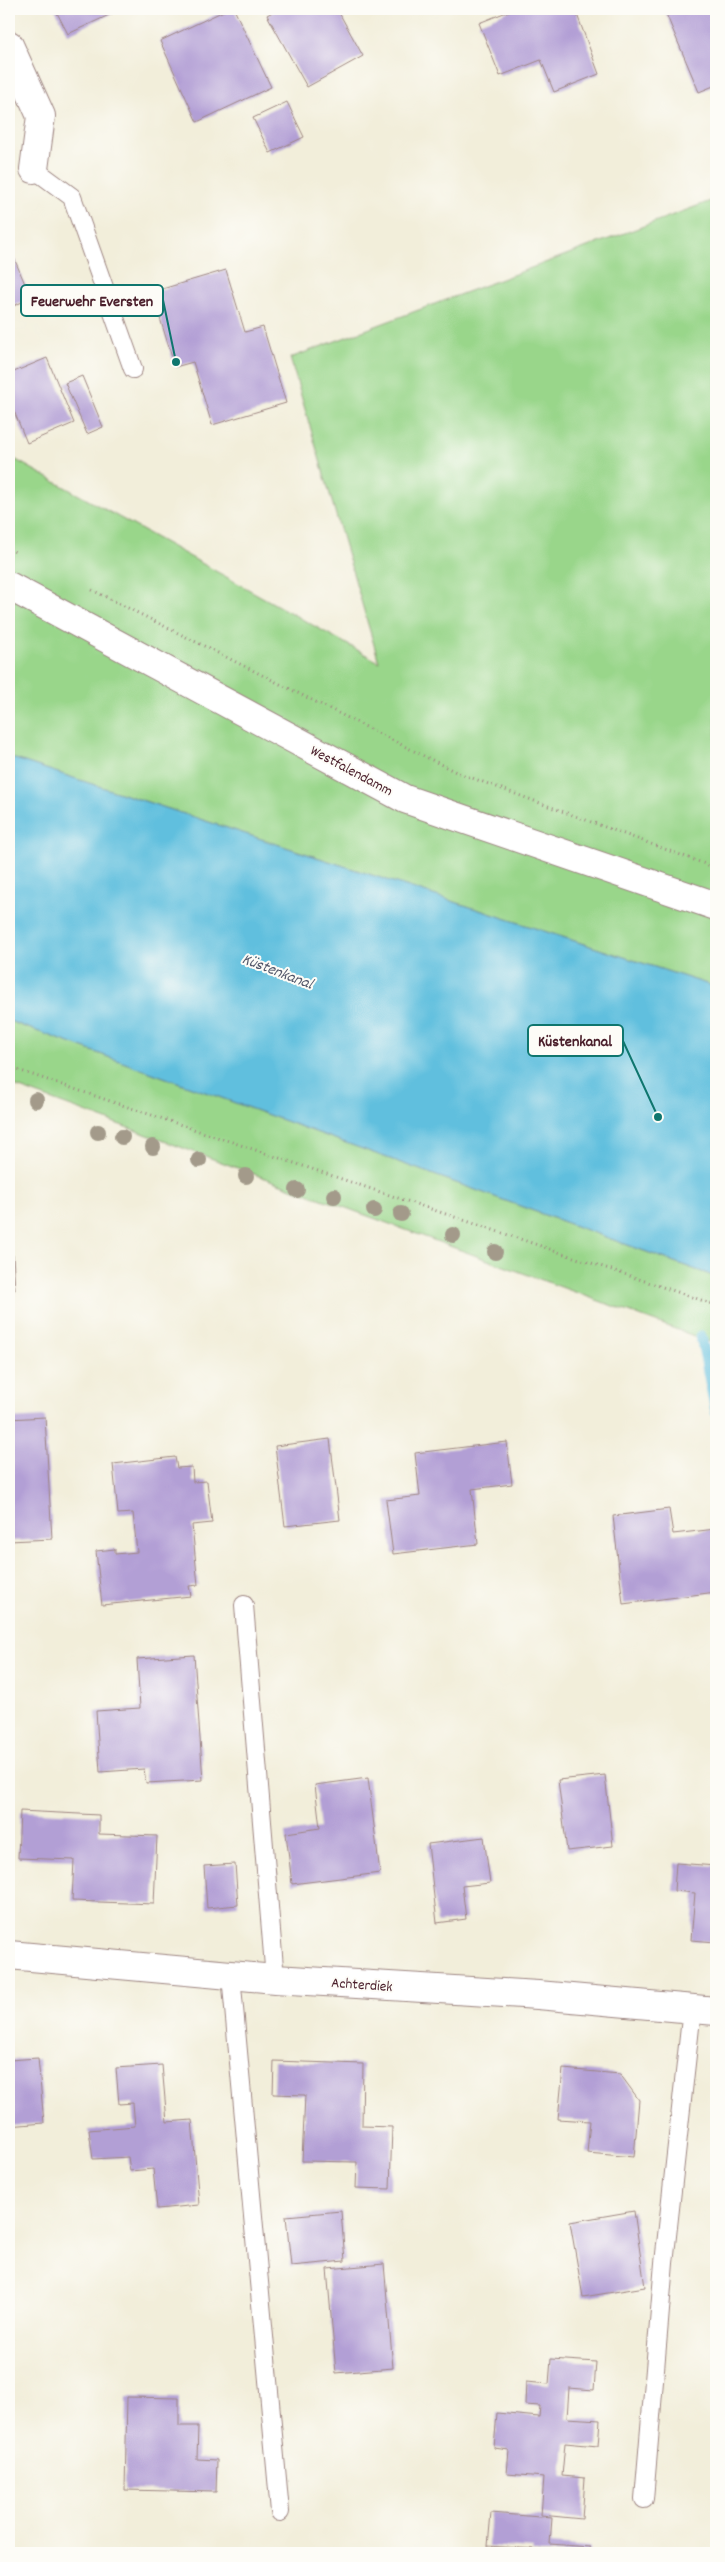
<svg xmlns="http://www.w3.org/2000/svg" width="725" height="2562" viewBox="0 0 725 2562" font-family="Dekko,sans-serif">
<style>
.green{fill:#99d68a;stroke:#727a5a}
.water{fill:#60bfde;stroke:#556f84}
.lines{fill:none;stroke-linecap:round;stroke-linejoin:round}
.stream{stroke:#60bfde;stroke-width:11}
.building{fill:#b29fd5}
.service-casing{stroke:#9e8682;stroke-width:20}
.minor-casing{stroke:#9e8682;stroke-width:30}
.tertiary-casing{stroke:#9e8682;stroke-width:30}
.path{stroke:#9e8682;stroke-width:3;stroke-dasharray:1 4;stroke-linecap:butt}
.service{stroke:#fff;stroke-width:18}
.minor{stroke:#fff;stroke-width:28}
.tertiary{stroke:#fff;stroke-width:28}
.tree{fill:#a39a8a}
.labels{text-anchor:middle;stroke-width:4;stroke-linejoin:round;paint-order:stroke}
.street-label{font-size:15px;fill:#4a1f2b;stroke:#fdfcf7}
.water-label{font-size:16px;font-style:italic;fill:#52576a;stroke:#fdfcf7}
.leader{fill:none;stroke:#0f766e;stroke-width:2}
.callout-dot{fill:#0f766e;stroke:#fdfcf7;stroke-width:2}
.callout{fill:#fdfcf7;stroke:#0f766e;stroke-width:2}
.callout-label{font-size:16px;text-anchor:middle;font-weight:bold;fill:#4a1f2b}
</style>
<rect width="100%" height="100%" fill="#fdfcf7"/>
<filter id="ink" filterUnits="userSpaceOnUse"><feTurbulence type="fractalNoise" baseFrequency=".02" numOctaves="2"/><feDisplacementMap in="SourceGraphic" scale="10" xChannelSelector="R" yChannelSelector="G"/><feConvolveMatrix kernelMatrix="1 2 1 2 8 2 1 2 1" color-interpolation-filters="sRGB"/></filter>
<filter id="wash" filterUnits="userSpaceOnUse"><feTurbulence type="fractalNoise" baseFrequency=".0096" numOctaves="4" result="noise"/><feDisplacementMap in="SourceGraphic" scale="20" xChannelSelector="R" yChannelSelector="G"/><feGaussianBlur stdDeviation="1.12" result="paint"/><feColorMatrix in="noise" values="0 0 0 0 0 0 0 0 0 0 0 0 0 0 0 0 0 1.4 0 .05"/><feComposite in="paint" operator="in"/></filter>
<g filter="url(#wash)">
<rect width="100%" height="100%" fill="#f2eeda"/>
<!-- green -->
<g class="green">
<polygon points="716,199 716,987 9,757 9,456 379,662 290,358"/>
<polygon points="9,1021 716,1277 716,1344 9,1084"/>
</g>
<!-- water -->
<polygon class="water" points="9,757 716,987 716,1277 9,1021"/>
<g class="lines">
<!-- stream -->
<polyline class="stream" points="701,1336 716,1412"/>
</g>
<g id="blocks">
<!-- building -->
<g class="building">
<polygon points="55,9 122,9 68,34"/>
<polygon points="228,9 234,9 271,87 197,122 160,41"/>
<polygon points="278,9 337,9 363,56 307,87 267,15"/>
<polygon points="514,9 575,9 599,74 554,92 541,60 500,76 479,23"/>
<polygon points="664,9 713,9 716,16 716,85 699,92"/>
<polygon points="287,102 304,137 270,153 253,118"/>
<polygon points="11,251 31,298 9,308 9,252"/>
<polygon points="226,270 245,332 263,327 286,403 212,425 193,362 175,367 152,292"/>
<polygon points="47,358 74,423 27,443 9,399 9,374"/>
<polygon points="82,376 103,427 87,434 65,383"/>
<polygon points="13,1255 15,1290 9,1291 9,1256"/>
<polygon points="45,1417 52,1539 9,1541 9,1419"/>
<polygon points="330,1439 340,1520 285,1526 275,1446"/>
<polygon points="507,1442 512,1484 472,1489 478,1544 393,1554 386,1500 420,1496 415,1453"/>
<polygon points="175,1457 177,1468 192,1467 193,1482 207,1481 212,1523 192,1525 198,1585 189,1586 191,1596 102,1605 96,1551 115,1549 115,1554 137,1552 133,1513 118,1514 113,1464"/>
<polygon points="669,1509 673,1534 716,1529 716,1592 623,1604 613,1516"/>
<polygon points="194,1655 203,1780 146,1783 144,1769 100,1772 96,1711 140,1708 137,1659"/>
<polygon points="605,1775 613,1846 567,1851 558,1780"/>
<polygon points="368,1778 380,1873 292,1884 286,1833 320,1828 315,1785"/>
<polygon points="20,1811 99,1815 99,1834 157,1836 154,1904 72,1901 74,1860 18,1858"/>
<polygon points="484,1837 490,1883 462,1886 466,1919 437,1923 428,1844"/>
<polygon points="676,1863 716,1866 716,1942 691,1940 695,1893 674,1891"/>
<polygon points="235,1864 238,1905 207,1908 204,1866"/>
<polygon points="38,2058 44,2123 9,2126 9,2060"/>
<polygon points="274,2061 363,2064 362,2126 392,2127 390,2189 356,2188 357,2162 302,2161 305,2095 273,2094"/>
<polygon points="162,2065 167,2122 192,2120 199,2205 157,2209 153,2169 130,2171 128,2157 93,2159 89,2130 135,2126 133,2103 119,2104 116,2068"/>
<polygon points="563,2069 620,2074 639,2100 634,2157 587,2153 590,2121 558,2119"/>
<polygon points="341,2211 345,2261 291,2266 286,2216"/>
<polygon points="634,2211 645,2287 583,2297 570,2222"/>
<polygon points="384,2264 393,2368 336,2373 327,2269"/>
<polygon points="551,2359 596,2362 594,2390 569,2388 567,2418 600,2420 598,2446 565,2443 562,2476 585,2478 582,2519 541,2515 544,2477 507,2474 509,2450 494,2448 497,2413 539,2417 540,2406 525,2405 526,2382 549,2384"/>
<polygon points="127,2397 179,2398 179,2426 198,2426 197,2459 217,2460 216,2492 125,2490"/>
<polygon points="491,2513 552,2518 550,2544 590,2547 590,2553 533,2553 534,2549 488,2546"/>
</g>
</g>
</g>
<g filter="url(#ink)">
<use href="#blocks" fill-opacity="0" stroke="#9e8682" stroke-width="1"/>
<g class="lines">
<defs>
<g id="service">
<polyline points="34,169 72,197 133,369"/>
<polyline points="244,1605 275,1979"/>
<polyline points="231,1975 280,2512"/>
<polyline points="644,2499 664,2263 692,2009"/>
</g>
<g id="minor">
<polyline points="9,45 41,116 34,169"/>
<polyline points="9,1955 275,1979 538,1995 716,2011"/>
</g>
<polyline id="tertiary" points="9,586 405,799 716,906"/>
</defs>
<!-- service casing -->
<use href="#service" class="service-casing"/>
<!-- minor casing -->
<use href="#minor" class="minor-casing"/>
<!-- tertiary casing -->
<use href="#tertiary" class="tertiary-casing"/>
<!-- path -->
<g class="path">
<polyline points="9,549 17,553"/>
<polyline points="92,590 456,772 716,868"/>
<polyline points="9,1067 716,1305"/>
</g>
<!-- service -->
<use href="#service" class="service"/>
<!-- minor -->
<use href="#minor" class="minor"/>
<!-- tertiary -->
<use href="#tertiary" class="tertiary"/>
</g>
<!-- trees -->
<g class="tree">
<circle cx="36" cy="1100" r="8"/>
<circle cx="98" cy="1132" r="8"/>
<circle cx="122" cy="1137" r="8"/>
<circle cx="153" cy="1147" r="8"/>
<circle cx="199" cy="1160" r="8"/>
<circle cx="246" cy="1176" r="8"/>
<circle cx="297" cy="1190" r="8"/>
<circle cx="334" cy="1196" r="8"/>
<circle cx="374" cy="1210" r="8"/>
<circle cx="401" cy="1214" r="8"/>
<circle cx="453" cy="1235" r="8"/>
<circle cx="495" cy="1252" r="8"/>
</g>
</g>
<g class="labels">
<!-- street labels -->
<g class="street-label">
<text transform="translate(352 770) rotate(28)" y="5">Westfalendamm</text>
<text transform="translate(362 1984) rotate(4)" y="5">Achterdiek</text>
</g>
<!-- water labels -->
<g class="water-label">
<text transform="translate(278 970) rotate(21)" y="6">Küstenkanal</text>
</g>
</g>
<!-- callouts -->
<path class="leader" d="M176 362L163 300M658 1117L623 1041"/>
<g class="callout-dot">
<circle cx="176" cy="362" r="5"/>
<circle cx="658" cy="1117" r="5"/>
</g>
<g class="callout">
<rect x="21" y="285" width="142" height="31" rx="5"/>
<rect x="528" y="1025" width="95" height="31" rx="5"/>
</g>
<g class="callout-label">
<text x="92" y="306">Feuerwehr Eversten</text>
<text x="575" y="1046">Küstenkanal</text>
</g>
<!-- margin -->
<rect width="725" height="2562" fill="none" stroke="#fdfcf7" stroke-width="30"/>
</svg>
